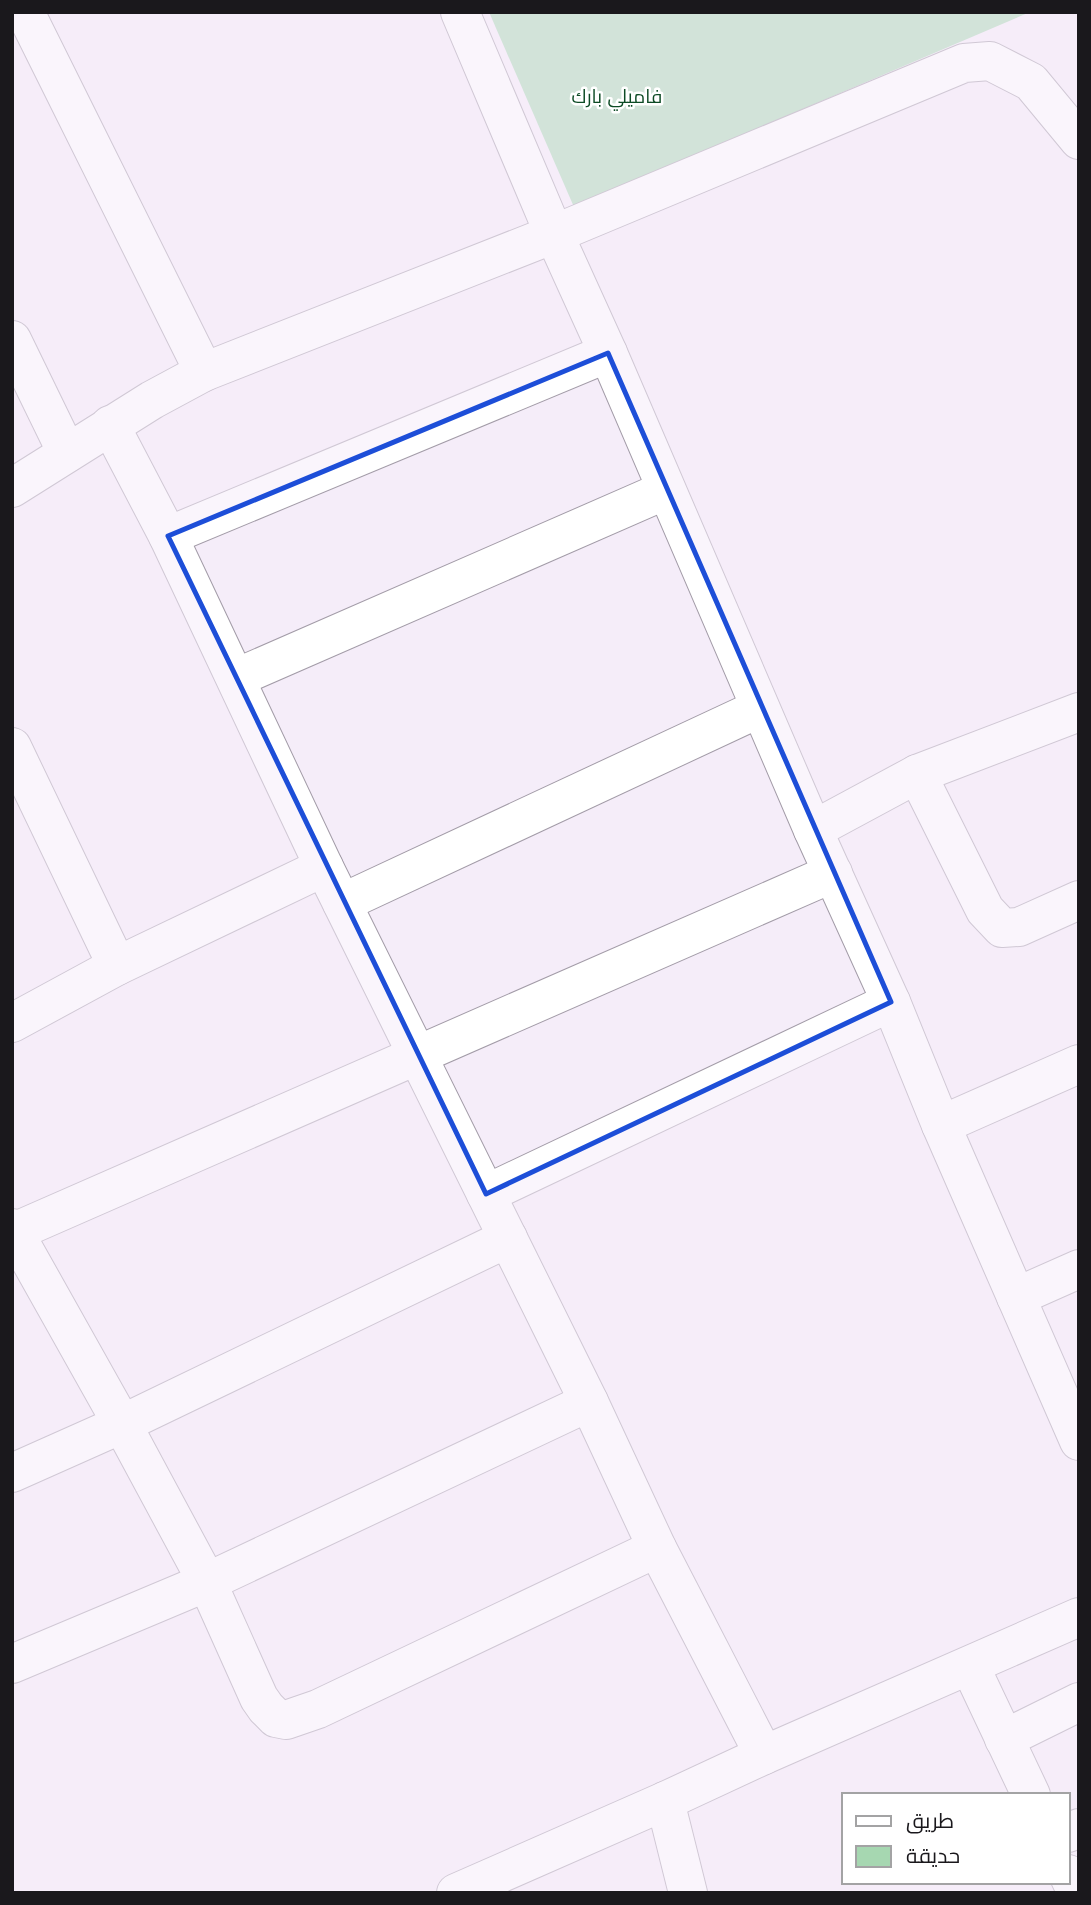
<svg xmlns="http://www.w3.org/2000/svg" width="1091" height="1905" viewBox="0 0 1091 1905" font-family="Arial,Cairo,sans-serif">
<style>
.green{fill:#a6d7b1}
.lines{fill:none;stroke-linecap:round;stroke-linejoin:round}
.minor-casing{stroke:#a39ca8;stroke-width:40}
.major-casing{stroke:#a39ca8;stroke-width:40}
.minor{stroke:#fff;stroke-width:38}
.major{stroke:#fff;stroke-width:38}
.marked{fill:none;stroke:#1d4ed8;stroke-width:5;stroke-linejoin:round}
.labels{text-anchor:middle;stroke-width:5;stroke-linejoin:round;paint-order:stroke}
.park-label{font-size:19px;fill:#0d4b25;stroke:#fff}
</style>
<rect width="100%" height="100%" fill="#f5edf9"/>
<!-- green -->
<polygon class="green" points="489,12 1030,12 574,207"/>
<g class="lines">
<defs>
<g id="minor">
<polyline points="25,12 204,372"/>
<polyline points="460,12 554,234 608,353 813,830 891,1002 941,1125 1079,1441"/>
<polyline points="12,340 67,453"/>
<polyline points="110,425 168,536 324,867 589,1402 657,1548 764,1755"/>
<polyline points="12,488 152,400 204,372 554,234 964,63 990,61 1031,82 1079,140"/>
<polyline points="168,536 608,353"/>
<polyline points="236,678 666,490"/>
<polyline points="12,747 117,966"/>
<polyline points="917,774 985,910 1002,928 1019,927 1079,900"/>
<polyline points="813,830 917,774 1079,712"/>
<polyline points="342,903 760,708"/>
<polyline points="12,1023 117,966 324,867"/>
<polyline points="941,1125 1079,1064"/>
<polyline points="486,1194 891,1002"/>
<polyline points="12,1228 122,1424 12,1473"/>
<polyline points="14,1232 833,873"/>
<polyline points="508,1238 122,1424 207,1582 259,1698 266,1708 276,1718 286,1720 318,1709 657,1548"/>
<polyline points="1016,1297 1079,1269"/>
<polyline points="12,1664 207,1582 589,1402"/>
<polyline points="970,1666 1031,1795"/>
<polyline points="1004,1739 1079,1702"/>
<polyline points="665,1801 688,1893"/>
<polyline points="1068,1833 1079,1828"/>
<polyline points="1068,1874 1077,1893"/>
</g>
<polyline id="major" points="456,1893 665,1801 764,1755 1079,1617"/>
</defs>
<!-- minor casing -->
<use href="#minor" class="minor-casing"/>
<!-- major casing -->
<use href="#major" class="major-casing"/>
<!-- minor -->
<use href="#minor" class="minor"/>
<!-- major -->
<use href="#major" class="major"/>
</g>
<!-- marked area -->
<path d="M0 0H1091V1905H0ZM608,353L891,1002L486,1194L168,536Z" fill="#f5edf9" fill-opacity=".55" fill-rule="evenodd"/>
<path class="marked" d="M608,353L891,1002L486,1194L168,536Z"/>
<g class="labels">
<!-- park labels -->
<g class="park-label">
<text x="617" y="103">فاميلي بارك</text>
</g>
</g>
<!-- border -->
<rect width="1091" height="1905" fill="none" stroke="#1a181c" stroke-width="28"/>
<!-- legend -->
<rect x="842" y="1793" width="228" height="91" fill="#ffffff" stroke="#a3a3a4" stroke-width="2"/>
<rect x="856" y="1816" width="35" height="10" fill="#ffffff" stroke="#a3a3a4" stroke-width="2"/>
<text x="906" y="1828" font-size="21" fill="#1a181c">طريق</text>
<rect x="856" y="1846" width="35" height="21" fill="#a6d7b1" stroke="#a3a3a4" stroke-width="2"/>
<text x="906" y="1863" font-size="21" fill="#1a181c">حديقة</text>
</svg>
